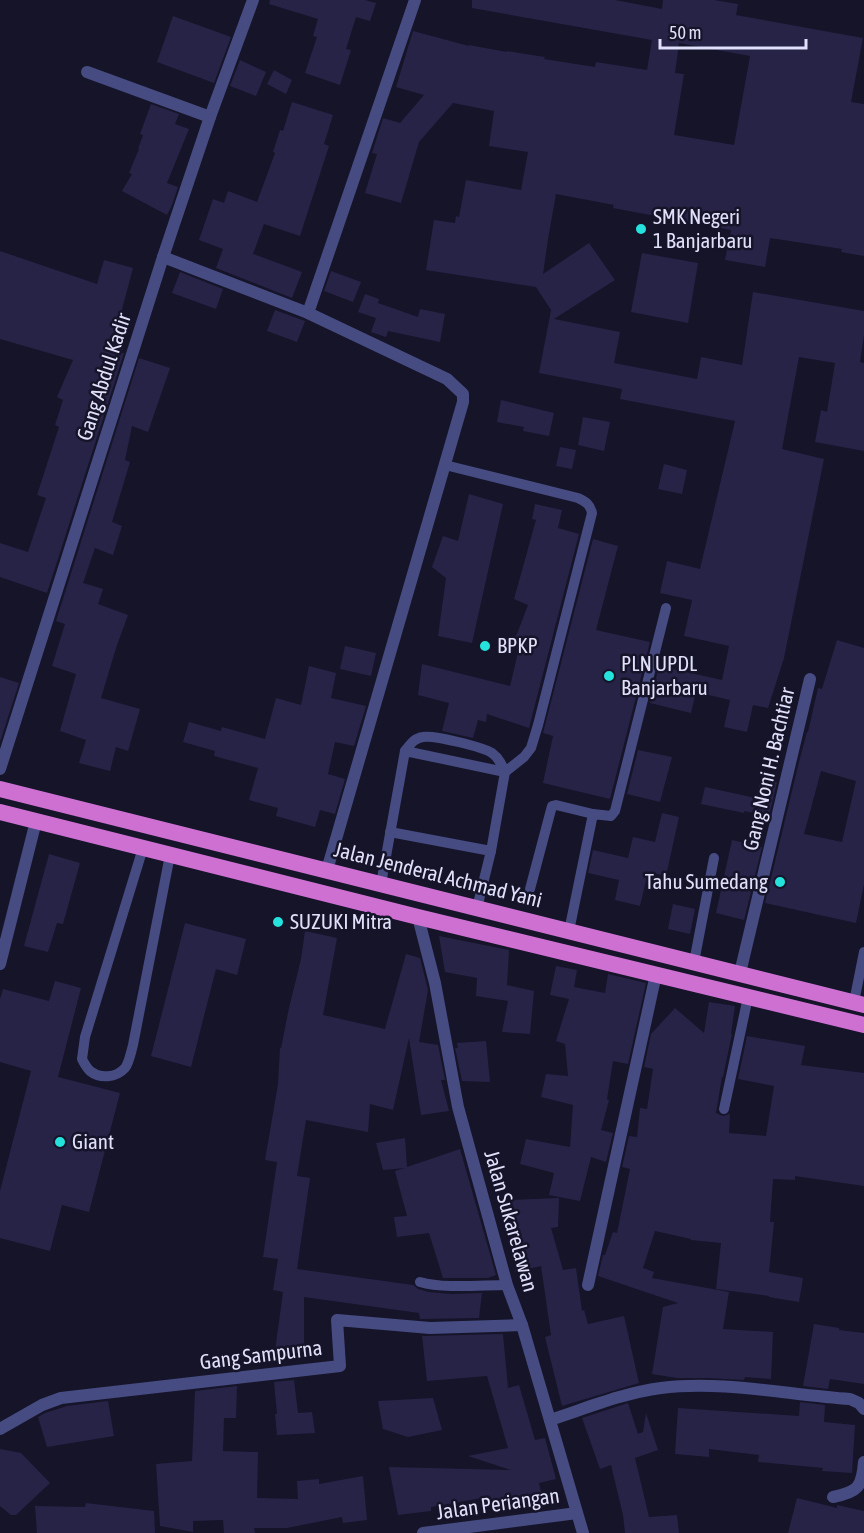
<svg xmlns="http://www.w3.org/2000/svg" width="864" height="1533" viewBox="0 0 864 1533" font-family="'Asap Condensed',sans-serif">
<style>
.building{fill:#262347;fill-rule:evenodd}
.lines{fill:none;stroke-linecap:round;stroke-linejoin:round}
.service{stroke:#464b81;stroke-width:10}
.minor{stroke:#464b81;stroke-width:12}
.trunk{stroke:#ce70d2;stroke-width:16}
.poi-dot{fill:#25e2dd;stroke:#151429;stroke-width:2}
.labels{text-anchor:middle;stroke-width:5;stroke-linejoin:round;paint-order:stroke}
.poi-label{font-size:21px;fill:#e0e0fb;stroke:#151429;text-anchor:start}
.street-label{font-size:21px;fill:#e0e0fb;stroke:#151429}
</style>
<rect width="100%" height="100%" fill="#151429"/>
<!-- building -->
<g class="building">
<polygon points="270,0 365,0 376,3 370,21 356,17 346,49 351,50 340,85 305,73 317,37 313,36 318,19 269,4"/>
<path d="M472,0H615L662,9L663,0H714L738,4L736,15L863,38L851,102L864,104V256L841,252L842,249L770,238L765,267L725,260L731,230L613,208L614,205L556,194L548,239L543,274L589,243L615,280L554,319L620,332L614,363L697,379L701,357L742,365L753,292L864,311V335L860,362L864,363V451L815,442L821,410L827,412L835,363L799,357L782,449L824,459L784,658L768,708L753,705L747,732L724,727L730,700L696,692L691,713L650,703L659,666L722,680L729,646L684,636L692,600L660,593L667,561L700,569L735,421L620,399L622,389L539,373L551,310L536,287L426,270L434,220L455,223L456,216L459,217L466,180L521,190L528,152L489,146L494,111L453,103L419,142L401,203L365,193L377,154L372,153L383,118L400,123L424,95L396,87L413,31L469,46V45L507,52V51L545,57L544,59L595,67L596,62L647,70L652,40L472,8ZM679,43L750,56L734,145L674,135L684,74L675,73Z"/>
<polygon points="173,16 231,37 214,83 157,62"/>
<polygon points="240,60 266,72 256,96 230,86"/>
<polygon points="274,70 292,80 286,94 267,84"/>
<polygon points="292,102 333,115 324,144 329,146 300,236 264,224 253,254 302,272 292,298 216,268 223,249 199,240 213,199 224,203 228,191 257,202 275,153 273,152 280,130 283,131"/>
<polygon points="151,104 179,114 175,124 189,129 167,183 178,187 172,205 167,215 122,191 132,174 129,173 139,149 138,149 143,135 140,134"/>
<polygon points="0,251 97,284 104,260 133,268 113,343 123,348 121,353 124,353 47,593 0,577 0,543 28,552 46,498 37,495 59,427 55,425 63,400 57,397 73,360 0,339"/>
<polygon points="642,253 698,263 688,323 631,312"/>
<polygon points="331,271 361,282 353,302 324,291"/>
<polygon points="180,272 223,289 216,309 172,293"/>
<polygon points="365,294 379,299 378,303 418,317 420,309 445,314 440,342 388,331 386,337 371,332 376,318 358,312"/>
<polygon points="275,310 305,321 297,342 267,331"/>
<polygon points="139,358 170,368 148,432 132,426 125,460 130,462 112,522 122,526 113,555 95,548 83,583 103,589 98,604 128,615 116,648 101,698 140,709 128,751 116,747 110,771 79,763 86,740 60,731 76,674 52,666 65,624 56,621"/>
<polygon points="501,400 554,413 549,436 523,431 524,427 497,422"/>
<polygon points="583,417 610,422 604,451 578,445"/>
<polygon points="560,447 576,450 572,469 556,466"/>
<polygon points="664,464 687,470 682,494 658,489"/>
<polygon points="469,494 503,504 472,643 438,636 446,578 432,567 443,536 458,541"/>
<polygon points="535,504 562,510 558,528 579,534 529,728 487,714 486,722 478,720 473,738 442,731 449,703 418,695 422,664 510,686 521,640 515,639 528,605 514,599 536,520 532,519"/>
<polygon points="593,539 618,546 596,630 650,642 610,799 543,783 553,736 543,733"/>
<path d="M837,640L864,648V884L856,923L765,903L799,762L807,732H808L818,688L822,689ZM821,771L856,781L842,842L804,834Z"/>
<polygon points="345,646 376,653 371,676 340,669"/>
<polygon points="309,666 336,673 331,698 366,706 354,746 335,742 328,774 345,779 335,814 320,810 315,827 276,816 278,808 249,800 258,768 214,756 215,751 183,742 189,722 221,731 222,727 265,739 276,698 301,705"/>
<polygon points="0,677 19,683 0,742"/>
<polygon points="638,750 672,757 660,802 627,794"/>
<polygon points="761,778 777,782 769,816 744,811 744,813 701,804 705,787 756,798"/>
<polygon points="662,813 679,817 666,876 648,872 640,906 615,900 619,880 588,873 593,850 628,858 633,837 655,842"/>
<polygon points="732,840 762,847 744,920 716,913"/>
<polygon points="49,854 80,863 63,924 57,923 48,952 24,946"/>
<polygon points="673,904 695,909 690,934 668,929"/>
<polygon points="185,923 246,939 237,975 216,969 191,1067 151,1056"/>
<polygon points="305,931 337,938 323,1015 385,1029 406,954 420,958 428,990 419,1042 438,1045 445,1080 441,1080 449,1111 421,1115 409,1038 393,1110 370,1104 368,1132 306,1120 297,1176 310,1178 297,1269 413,1285 418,1289 429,1292 451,1294 482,1293 479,1318 420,1319 419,1313 304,1297 304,1355 275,1351 283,1292 273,1290 278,1259 263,1257 277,1162 265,1160 278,1084 280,1048 281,1048 289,1008 301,959"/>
<polygon points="439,936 509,950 507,985 534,991 530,1034 502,1032 508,1001 476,996 477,978 445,972"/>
<polygon points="556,966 577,970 574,987 605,993 608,974 646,983 628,1064 613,1061 607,1099 609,1100 601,1130 613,1133 606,1162 591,1157 580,1201 549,1195 554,1173 520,1164 526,1139 570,1147 573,1105 541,1097 546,1074 568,1076 565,1044 556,1041 569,999 550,995"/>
<polygon points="55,981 81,988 58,1077 120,1093 89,1212 62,1205 50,1251 0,1238 0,1191 31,1071 0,1062 0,999 3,989 49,1001"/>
<polygon points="709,1002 735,1006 731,1034 732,1034 723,1077 722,1077 716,1113 723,1116 730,1114 729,1133 766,1136 774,1086 738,1079 747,1036 805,1046 801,1065 864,1073 864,1186 795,1176 795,1180 773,1179 770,1222 774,1222 769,1272 803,1278 799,1302 769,1297 769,1296 716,1289 721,1243 691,1240 691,1239 655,1231 643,1268 654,1272 652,1278 729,1292 723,1329 773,1332 771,1379 745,1377 744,1380 707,1378 677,1378 652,1374 663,1307 678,1303 598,1276 603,1255 605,1255 613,1232 617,1233 630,1169 622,1167 629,1136 637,1137 640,1108 647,1109 653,1069 644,1067 651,1034 675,1008 704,1033"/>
<polygon points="486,1041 490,1082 462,1081 455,1048 458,1048 457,1043"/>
<polygon points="405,1138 407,1167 460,1149 496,1275 488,1278 443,1278 429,1233 397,1237 394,1217 407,1216 395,1171 405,1168 383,1170 376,1143"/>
<polygon points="559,1198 558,1227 551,1228 563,1270 576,1268 582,1311 584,1310 588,1324 624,1316 639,1383 562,1406 545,1337 551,1335 541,1266 515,1272 510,1200"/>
<polygon points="814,1324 839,1328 839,1330 864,1333 864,1384 830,1379 828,1389 803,1386"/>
<polygon points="503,1334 508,1388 519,1385 535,1440 545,1438 556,1479 539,1483 541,1492 513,1499 513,1501 489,1506 487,1497 431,1507 431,1511 398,1515 389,1467 511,1470 468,1456 508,1448 487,1376 427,1381 422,1336"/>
<polygon points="294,1380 298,1413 312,1412 315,1433 277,1435 275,1414 277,1414 274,1382"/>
<polygon points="237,1386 236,1418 224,1418 223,1451 258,1452 257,1498 298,1499 297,1481 319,1479 319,1484 363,1476 367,1520 343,1523 342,1517 287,1528 254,1528 255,1533 224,1533 223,1520 193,1521 193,1532 160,1526 156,1464 192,1461 195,1391"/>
<polygon points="433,1398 442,1430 408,1437 383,1429 378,1401"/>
<polygon points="108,1401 114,1436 47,1447 38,1417 45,1413 67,1406"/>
<polygon points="800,1402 825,1405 824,1422 855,1425 852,1473 822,1471 823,1468 758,1462 759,1455 709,1449 709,1457 675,1454 678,1408 799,1416"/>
<polygon points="628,1403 638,1434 643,1432 646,1413 658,1450 635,1458 649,1517 677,1515 679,1533 625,1533 623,1515 611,1465 600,1469 582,1418"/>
<polygon points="0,1449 21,1453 50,1483 16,1515 11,1515 0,1506"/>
<polygon points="797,1498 837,1508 837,1505 864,1511 864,1533 788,1533"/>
<polygon points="86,1503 154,1511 155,1533 37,1533 35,1506 85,1507"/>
</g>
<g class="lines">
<!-- service -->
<g class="service">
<path d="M405,751C410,745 414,738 423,737C434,735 483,747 492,753C499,758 502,765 505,772L524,757L531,748L538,725L592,513C590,504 586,502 578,498L445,465"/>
<polyline points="390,832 491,851"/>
<path d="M143,848L85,1037L82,1059C84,1063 87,1068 90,1071C100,1079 116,1078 125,1068C129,1063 131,1052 133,1045L170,855"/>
<polyline points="381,884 405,751 505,772 491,851 477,908"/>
<polyline points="530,889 552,806 556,805 593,814"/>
<polyline points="569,931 593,814 611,816 615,811 666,608"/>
<polyline points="694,962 714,858"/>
<polyline points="854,1002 864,952"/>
<polyline points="724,1109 748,997"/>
<path d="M420,1282C444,1289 481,1285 507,1285"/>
</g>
<!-- minor -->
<g class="minor">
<polyline points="87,72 210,117"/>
<polyline points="163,257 308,313"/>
<polyline points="0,769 163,257 210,117 253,0"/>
<polyline points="327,870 463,402 463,394 447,379 308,313 415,0"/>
<polyline points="418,917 435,983 458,1107 507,1285 522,1325 583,1533"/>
<polyline points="0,964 36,821"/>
<polyline points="740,973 810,679"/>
<polyline points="588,1285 656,974"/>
<path d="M550,1420C587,1408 623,1393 661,1388C721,1380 789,1395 850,1399L859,1403L864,1409"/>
<polyline points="0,1429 42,1405 61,1398 340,1366 337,1320 430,1328 522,1325"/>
<path d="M833,1497C858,1492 862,1487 864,1462"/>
<polyline points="423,1533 577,1513"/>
</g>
<!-- trunk -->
<g class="trunk">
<polyline points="0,789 864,1005"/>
<polyline points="0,812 418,917 864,1025"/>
</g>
</g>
<!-- markers -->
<g class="poi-dot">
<circle cx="641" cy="229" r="6"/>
<circle cx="485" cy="646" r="6"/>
<circle cx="609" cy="676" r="6"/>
<circle cx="780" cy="882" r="6"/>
<circle cx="278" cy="922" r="6"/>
<circle cx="60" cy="1142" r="6"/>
</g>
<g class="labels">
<!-- poi labels -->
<g class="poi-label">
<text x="653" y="224">SMK Negeri<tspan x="653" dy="24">1 Banjarbaru</tspan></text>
<text x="497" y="653">BPKP</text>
<text x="621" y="671">PLN UPDL<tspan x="621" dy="24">Banjarbaru</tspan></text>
<text x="768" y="889" text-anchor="end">Tahu Sumedang</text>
<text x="290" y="929">SUZUKI Mitra</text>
<text x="72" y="1149">Giant</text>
</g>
<!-- street labels -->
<g class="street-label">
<text transform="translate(104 377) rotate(-72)" y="7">Gang Abdul Kadir</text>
<text transform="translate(769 769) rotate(-77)" y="7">Gang Noni H. Bachtiar</text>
<text transform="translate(438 875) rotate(14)" y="7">Jalan Jenderal Achmad Yani</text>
<text transform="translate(511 1221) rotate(74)" y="7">Jalan Sukarelawan</text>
<text transform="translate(261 1355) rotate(-7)" y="7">Gang Sampurna</text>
<text transform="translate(498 1504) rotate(-8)" y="7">Jalan Periangan</text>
</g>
</g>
<!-- scale -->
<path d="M660 39v9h146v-9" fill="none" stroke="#e0e0fb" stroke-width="3"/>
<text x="669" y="39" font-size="18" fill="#e0e0fb" stroke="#151429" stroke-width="4.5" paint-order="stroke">50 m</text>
</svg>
